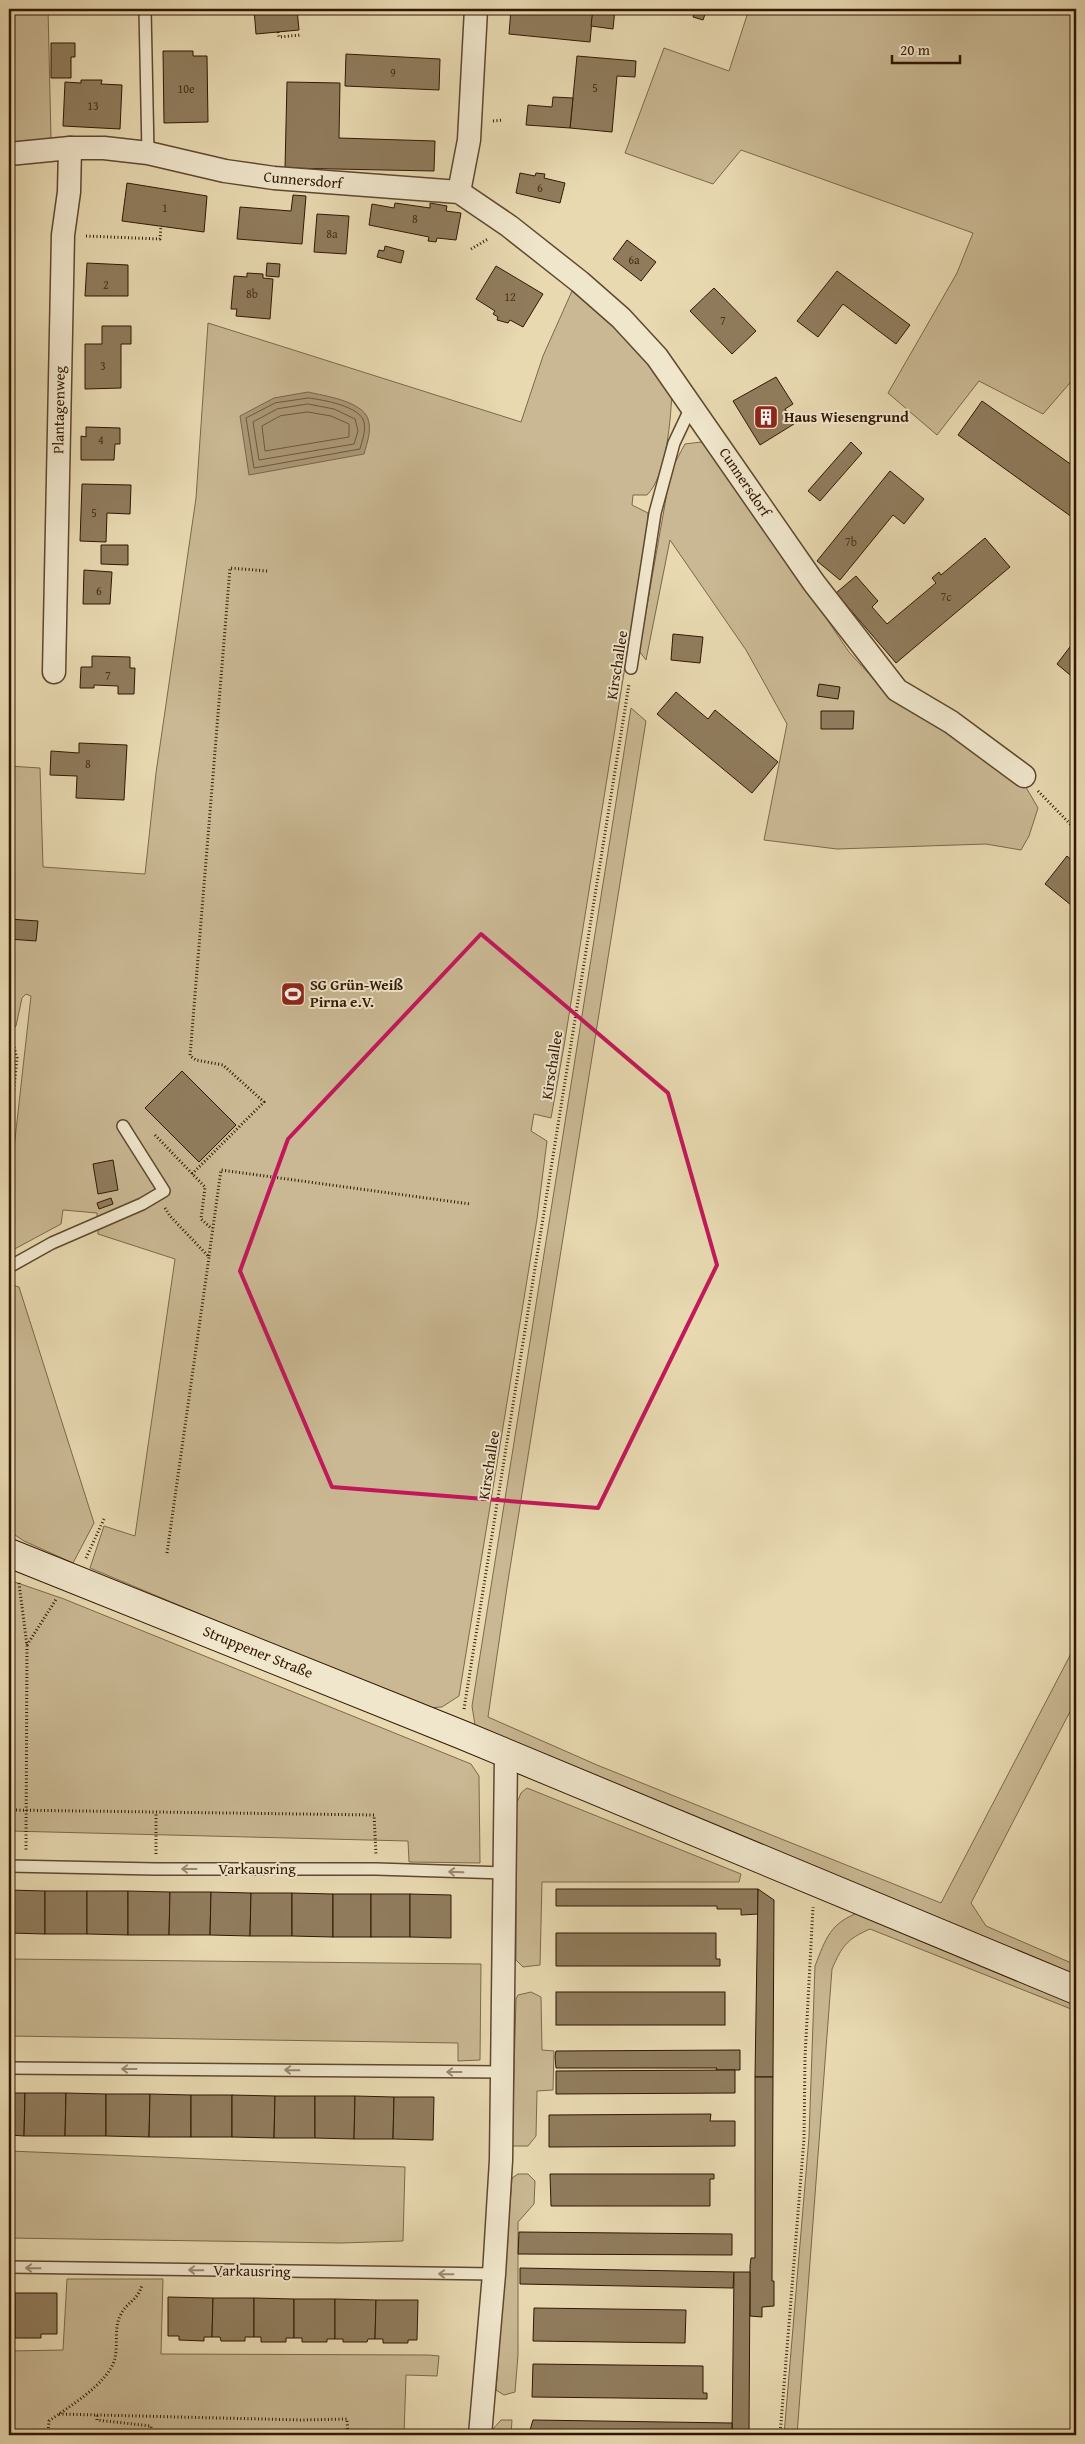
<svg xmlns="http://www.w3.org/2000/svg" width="1085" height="2444" viewBox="0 0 1085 2444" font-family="'Gentium Book Plus',serif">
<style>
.green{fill:#c9b893;stroke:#7d684a}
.water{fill:#aa9776;stroke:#7a6448}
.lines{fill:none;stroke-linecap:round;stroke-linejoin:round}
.shore{stroke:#6e573c;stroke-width:1}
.building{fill:#907c5d;stroke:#311702}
.service-casing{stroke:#5f482e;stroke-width:14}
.minor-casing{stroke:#5f482e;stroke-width:25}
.secondary-casing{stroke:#311702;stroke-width:30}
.path{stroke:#311702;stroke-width:3;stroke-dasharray:1 2.5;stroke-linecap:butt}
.service{stroke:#f0e6cc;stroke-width:11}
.minor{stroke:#f0e6cc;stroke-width:22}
.secondary{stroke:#f0e6cc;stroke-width:28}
.oneway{stroke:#9a8971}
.marked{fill:none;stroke:#c2185b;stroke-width:4;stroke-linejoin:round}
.labels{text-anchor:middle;stroke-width:4;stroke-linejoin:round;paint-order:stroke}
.number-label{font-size:12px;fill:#493019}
.street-label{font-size:15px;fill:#311702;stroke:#f0e6cc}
.poi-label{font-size:15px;font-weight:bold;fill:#311702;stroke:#f0e6cc;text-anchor:start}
</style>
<rect width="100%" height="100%" fill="#e8d9b1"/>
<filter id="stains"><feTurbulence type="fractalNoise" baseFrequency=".004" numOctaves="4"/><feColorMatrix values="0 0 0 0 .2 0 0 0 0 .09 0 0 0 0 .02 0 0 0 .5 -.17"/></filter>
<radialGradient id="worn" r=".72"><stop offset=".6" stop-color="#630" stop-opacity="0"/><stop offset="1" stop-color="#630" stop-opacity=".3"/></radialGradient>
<!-- green -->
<g class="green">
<polygon points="48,9 51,139 9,145 9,11"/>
<polygon points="749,9 1076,9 1076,376 1043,414 979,381 937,435 888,393 957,273 973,233 741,150 713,184 625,153 664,48 729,71"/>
<path d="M572,291L617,329L672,389C671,417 667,475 647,495H633L632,505L648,513L647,530L564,1046L551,1118L534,1114L531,1131L547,1141L537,1219L459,1696L442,1707L425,1708L90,1568L104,1526L135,1536L175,1259L98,1234L97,1213L63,1210L61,1224L9,1252V1193L31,996L26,994L22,998L16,1026L9,1032V766L40,768L43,867L145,874L156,773L196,498L208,323L521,422L543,356Z"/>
<polygon points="701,442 715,454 849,652 890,697 919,712 1023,782 1038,808 1029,836 1021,850 986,844 837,849 764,840 787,724 746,650 670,540 646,660 639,651 671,470 685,444"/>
<polygon points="631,708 646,721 507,1587 488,1717 597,1765 941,1903 1076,1644 1076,1700 971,1903 986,1926 1076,1965 1076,1980 621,1789 475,1725 472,1706"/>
<polygon points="9,1284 19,1287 94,1523 73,1563 24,1541 9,1531"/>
<polygon points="9,1580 64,1599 471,1764 479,1776 480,1863 409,1862 408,1841 9,1831"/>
<polygon points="527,1788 741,1874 739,1882 542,1882 540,1965 523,1967 516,1960 516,1805 521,1793"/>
<path d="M860,1912L1076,2001V2011L870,1929C847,1939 842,1946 832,1969L797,2435H784L809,2137L815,1966C826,1938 830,1923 860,1912Z"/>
<polygon points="9,1959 481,1964 480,2060 458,2061 458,2043 9,2036"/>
<polygon points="531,1992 541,1997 542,2050 554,2051 553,2090 537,2091 536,2136 528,2146 512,2146 516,1999 518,1995"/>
<polygon points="9,2151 405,2167 403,2241 341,2243 9,2238"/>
<polygon points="518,2174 528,2174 535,2181 534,2204 518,2222 518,2355 515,2392 504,2395 496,2390 512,2178"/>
<polygon points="67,2279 163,2279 161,2354 429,2355 439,2356 437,2376 406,2375 404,2435 9,2435 9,2351 63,2350"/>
<polygon points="501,2420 512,2420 511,2435 492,2435 492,2430"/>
</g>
<!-- water -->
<path class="water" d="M308,392C325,396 362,401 368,419C372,430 367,443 364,454L249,475L240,416L274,398Z"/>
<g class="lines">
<!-- shore -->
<g class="shore">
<path d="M309,398C323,400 360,406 364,422C366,431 362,441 360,449L254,468L246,418L275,403Z"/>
<polygon points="308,404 334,409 355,419 358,431 354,444 259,460 253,422 277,409"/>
<polygon points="308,412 331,416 349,424 349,437 265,451 262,426 280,416"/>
</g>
</g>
<!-- building -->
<g class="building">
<polygon points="254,9 297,9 299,30 256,34"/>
<polygon points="511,9 593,9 590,42 509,34"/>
<polygon points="593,9 615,9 613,29 591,26"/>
<polygon points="695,9 707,9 703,20 693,17"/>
<polygon points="51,43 75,43 75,57 71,57 71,78 51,78"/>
<polygon points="163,51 193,51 193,56 207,56 208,122 164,123"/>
<polygon points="346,54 440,59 439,90 345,86"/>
<polygon points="577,56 636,61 635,77 617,76 612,132 570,128"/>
<polygon points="81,80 102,80 101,84 122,85 120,129 63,126 65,82 81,83"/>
<polygon points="287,82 340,83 339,138 435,141 434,171 285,168"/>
<polygon points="553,97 573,98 570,128 526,125 528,105 552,107"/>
<polygon points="520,173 535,176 536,173 545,174 544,178 565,183 560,203 516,193"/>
<polygon points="127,183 207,196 204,232 122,221"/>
<polygon points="293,195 306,196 302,244 237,239 240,207 291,211"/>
<polygon points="395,203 430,208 430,203 447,206 446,211 461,213 456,240 437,238 436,242 428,241 429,237 369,225 372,204 394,208"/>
<polygon points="317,214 349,216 346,254 314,252"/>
<polygon points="627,240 656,262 641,281 613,259"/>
<polygon points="385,246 404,251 401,263 377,257 379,250 384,251"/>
<polygon points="87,263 128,265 128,296 85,296"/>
<polygon points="267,263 280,264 279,277 266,276"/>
<polygon points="496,266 543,294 523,327 510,320 508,323 497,320 498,317 493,314 495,311 476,299"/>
<polygon points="837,271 910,325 896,344 843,304 818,337 797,321"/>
<polygon points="247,273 263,274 263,278 273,279 270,319 236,316 237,309 231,309 234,276 247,277"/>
<polygon points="714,288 756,331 732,354 690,311"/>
<polygon points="102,326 131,326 131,344 121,344 121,388 85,389 85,344 102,344"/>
<polygon points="776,377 793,404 785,409 794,424 760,445 733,401"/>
<polygon points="982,401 1076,468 1076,520 958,435"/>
<polygon points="86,427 120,428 120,444 115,444 114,460 81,460 81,436 86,437"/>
<polygon points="851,442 862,453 820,501 808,491"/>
<polygon points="890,471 924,499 904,524 893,515 840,580 817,561"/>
<polygon points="82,484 131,485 130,514 107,513 106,542 80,541"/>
<polygon points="985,538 1010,567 896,663 836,593 856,576 878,601 872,607 887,624 936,583 932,578 939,572 941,575"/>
<polygon points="101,545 128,545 128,565 101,564"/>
<polygon points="84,570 112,572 110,604 83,604"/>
<polygon points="673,634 703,637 700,663 671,660"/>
<polygon points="1076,639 1076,680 1057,664"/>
<polygon points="92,656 130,657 130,668 135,668 134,694 118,694 118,686 94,685 94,688 80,688 81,667 92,667"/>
<polygon points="819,684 840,687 838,699 817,696"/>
<polygon points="676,692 708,719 715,710 778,762 752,793 657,714"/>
<polygon points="821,711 854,711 853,729 821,729"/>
<polygon points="79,743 127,745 124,800 76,798 77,776 50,775 51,751 79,753"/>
<polygon points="1067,856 1076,864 1076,909 1045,884"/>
<polygon points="9,919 38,921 36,941 9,939"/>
<polygon points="182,1071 236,1125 199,1162 145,1108"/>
<polygon points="113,1160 118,1190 98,1194 93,1164"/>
<polygon points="111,1198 113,1204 99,1209 97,1203"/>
<polygon points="556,1889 758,1889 758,1914 741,1915 741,1909 717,1909 717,1906 556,1906"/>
<polygon points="758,1889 774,1900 773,2077 755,2077"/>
<polygon points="9,1890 45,1891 45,1934 9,1933"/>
<rect x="45" y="1891" width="42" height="43"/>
<polygon points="87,1891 128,1891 128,1935 87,1934"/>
<polygon points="128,1891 170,1892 169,1935 128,1935"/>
<polygon points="170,1892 211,1892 210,1935 169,1935"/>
<polygon points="211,1892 251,1893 250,1936 210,1935"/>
<polygon points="251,1893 292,1893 292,1936 250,1936"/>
<polygon points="292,1893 333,1894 333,1937 292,1936"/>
<rect x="333" y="1894" width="38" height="43"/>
<rect x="371" y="1894" width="39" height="43"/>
<polygon points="410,1894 451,1895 451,1938 410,1937"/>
<polygon points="556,1933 716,1933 716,1959 720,1959 720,1966 556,1966"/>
<rect x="556" y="1992" width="169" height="33"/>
<polygon points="740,2050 740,2070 716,2070 717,2068 556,2068 555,2056 556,2051"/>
<polygon points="735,2070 735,2093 556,2094 556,2071"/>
<polygon points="755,2077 773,2077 772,2281 774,2281 774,2306 762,2307 762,2317 750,2316 750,2266 751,2258 755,2258"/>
<polygon points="9,2093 25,2093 24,2136 9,2135"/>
<polygon points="25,2093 66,2093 65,2136 24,2136"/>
<polygon points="66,2093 106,2094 106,2136 65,2136"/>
<polygon points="106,2094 150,2094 149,2137 106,2136"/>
<polygon points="150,2094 191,2095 191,2137 149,2137"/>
<rect x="191" y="2095" width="41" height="42"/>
<polygon points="232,2095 275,2096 274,2138 232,2137"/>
<polygon points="275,2096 315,2096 315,2138 274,2138"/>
<polygon points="315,2096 355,2096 354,2139 315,2138"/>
<polygon points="355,2096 394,2097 393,2139 354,2139"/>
<polygon points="394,2097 434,2097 433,2140 393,2139"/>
<polygon points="711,2114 710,2121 735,2121 735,2146 549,2147 549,2115"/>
<polygon points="550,2174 714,2174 714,2179 710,2179 710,2206 551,2206"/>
<polygon points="519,2232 732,2234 732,2255 518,2254"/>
<polygon points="520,2268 734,2272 733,2288 520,2284"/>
<polygon points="734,2272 750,2272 749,2435 732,2435"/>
<rect x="9" y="2293" width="6" height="41"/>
<polygon points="15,2293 57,2293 57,2334 41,2334 41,2338 15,2338"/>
<polygon points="168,2297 213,2298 212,2337 204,2337 204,2341 179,2340 179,2336 168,2336"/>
<polygon points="213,2298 254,2298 254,2337 245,2337 245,2341 221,2341 220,2337 212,2337"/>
<polygon points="254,2298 294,2299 294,2338 286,2338 286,2342 261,2342 261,2337 254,2337"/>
<polygon points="294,2299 335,2299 335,2339 327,2339 327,2342 302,2342 302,2338 294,2338"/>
<polygon points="335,2299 376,2300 375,2339 368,2339 367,2342 343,2342 343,2339 335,2339"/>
<polygon points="376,2300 418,2300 417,2340 408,2340 408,2343 383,2343 383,2339 375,2339"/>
<polygon points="534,2308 686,2310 685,2343 533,2341"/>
<polygon points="533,2364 703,2366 703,2393 707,2393 707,2399 532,2397"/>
<polygon points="533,2420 732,2423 732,2435 533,2435 533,2430 530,2430"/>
</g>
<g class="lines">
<defs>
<g id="service">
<polyline points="145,9 148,153"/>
<polyline points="631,668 655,513 674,443 692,405"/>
<polyline points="9,1267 52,1243 142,1204 164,1191 123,1126"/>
<polyline points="9,1866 155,1869 376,1869 505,1873"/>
<polyline points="9,2068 503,2072"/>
<polyline points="9,2267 494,2274"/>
</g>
<g id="minor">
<polyline points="9,154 70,148 104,148 148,153 225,171 274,178 459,192 509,226 580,282 621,318 657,357 814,583 897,690 951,722 1024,776"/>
<polyline points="459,192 469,140 476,9"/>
<polyline points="54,672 63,235 69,192 70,148"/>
<polyline points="480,2435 494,2274 501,2160 506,1755"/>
</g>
<polyline id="secondary" points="9,1553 460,1734 1076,1990"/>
</defs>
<!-- service casing -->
<use href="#service" class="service-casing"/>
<!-- minor casing -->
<use href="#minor" class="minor-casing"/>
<!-- secondary casing -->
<use href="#secondary" class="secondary-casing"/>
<!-- path -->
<g class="path">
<polyline points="278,32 279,37 301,35"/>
<polyline points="493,121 503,120"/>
<polyline points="86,236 160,239 161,226"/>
<polyline points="471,249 488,239"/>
<polyline points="1038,791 1076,830"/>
<polyline points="9,1039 12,1040 17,1058 9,1139"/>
<polyline points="155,1135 205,1187 201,1219 212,1229"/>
<polyline points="192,1174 264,1102 223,1065 196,1060 190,1056 230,568 267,571"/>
<polyline points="165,1208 170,1216 209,1257 167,1553"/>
<polyline points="209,1256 221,1170 470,1204"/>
<polyline points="86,1558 104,1519"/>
<polyline points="19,1583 27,1646 26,1851"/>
<polyline points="27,1645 57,1598"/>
<polyline points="464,1709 629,684"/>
<polyline points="9,1810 374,1815 376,1854"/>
<polyline points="156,1854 156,1813"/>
<polyline points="59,2414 97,2415 97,2420 151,2426 151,2431 70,2435"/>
<polyline points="97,2415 302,2420 347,2419 348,2435"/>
<path d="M48,2435L49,2421C70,2406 109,2383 115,2358C118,2344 114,2329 120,2316C127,2301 137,2302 142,2285"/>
<polyline points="780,2435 804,2139 805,2057 813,1907"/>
</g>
<!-- service -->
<use href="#service" class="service"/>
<!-- minor -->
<use href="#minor" class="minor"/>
<!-- secondary -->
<use href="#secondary" class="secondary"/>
</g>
<!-- one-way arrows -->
<defs><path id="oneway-shaft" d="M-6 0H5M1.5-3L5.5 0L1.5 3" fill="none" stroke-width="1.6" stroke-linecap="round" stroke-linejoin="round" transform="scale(1.25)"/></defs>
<g class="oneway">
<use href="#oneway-shaft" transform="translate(189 1869) rotate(180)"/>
<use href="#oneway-shaft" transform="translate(456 1872) rotate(-178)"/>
<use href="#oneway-shaft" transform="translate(129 2069) rotate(-180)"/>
<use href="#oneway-shaft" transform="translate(292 2070) rotate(-179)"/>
<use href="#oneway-shaft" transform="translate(454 2072) rotate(-180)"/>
<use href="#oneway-shaft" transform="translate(33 2268) rotate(-179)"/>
<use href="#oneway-shaft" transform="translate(196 2270) rotate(-179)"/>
<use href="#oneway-shaft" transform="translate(446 2274) rotate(-179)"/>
</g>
<!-- marked area -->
<path class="marked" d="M481,934L668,1093L717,1265L598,1508L332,1487L240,1271L288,1139Z"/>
<!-- icons -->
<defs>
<symbol id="building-square" viewBox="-11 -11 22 22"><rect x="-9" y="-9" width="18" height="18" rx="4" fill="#8f2418" stroke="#f0e6cc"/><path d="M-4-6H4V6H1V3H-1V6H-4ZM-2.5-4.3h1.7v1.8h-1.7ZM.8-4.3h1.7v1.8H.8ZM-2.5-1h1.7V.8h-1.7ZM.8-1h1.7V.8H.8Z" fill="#fff"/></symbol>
<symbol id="stadium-square" viewBox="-11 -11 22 22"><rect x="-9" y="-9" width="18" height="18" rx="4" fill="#8f2418" stroke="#f0e6cc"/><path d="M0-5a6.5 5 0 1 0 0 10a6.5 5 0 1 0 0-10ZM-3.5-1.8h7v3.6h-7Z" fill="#fff"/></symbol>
</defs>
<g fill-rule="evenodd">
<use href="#building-square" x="752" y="403" width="28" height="28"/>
<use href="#stadium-square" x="279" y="980" width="28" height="28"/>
</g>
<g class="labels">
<!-- number labels -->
<g class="number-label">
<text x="393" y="77">9</text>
<text x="595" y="92">5</text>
<text x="186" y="93">10e</text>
<text x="93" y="110">13</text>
<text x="540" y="192">6</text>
<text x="165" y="212">1</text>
<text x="415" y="223">8</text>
<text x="332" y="238">8a</text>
<text x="634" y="264">6a</text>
<text x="106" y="289">2</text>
<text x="252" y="298">8b</text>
<text x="510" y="301">12</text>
<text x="723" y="325">7</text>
<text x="103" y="370">3</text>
<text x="101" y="444">4</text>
<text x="94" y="517">5</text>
<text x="851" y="546">7b</text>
<text x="99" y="595">6</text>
<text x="946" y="601">7c</text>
<text x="108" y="680">7</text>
<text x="88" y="768">8</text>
</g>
<!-- street labels -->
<g class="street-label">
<text transform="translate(303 180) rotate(5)" y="5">Cunnersdorf</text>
<text transform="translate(59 410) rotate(-89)" y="5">Plantagenweg</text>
<text transform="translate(745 482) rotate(56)" y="5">Cunnersdorf</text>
<text transform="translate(617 665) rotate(-81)" y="5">Kirschallee</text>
<text transform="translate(552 1065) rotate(-81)" y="5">Kirschallee</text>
<text transform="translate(489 1465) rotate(-81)" y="5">Kirschallee</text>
<text transform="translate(258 1652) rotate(22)" y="5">Struppener Straße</text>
<text x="257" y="1874">Varkausring</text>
<text transform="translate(252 2271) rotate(1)" y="5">Varkausring</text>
</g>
<!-- poi labels -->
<g class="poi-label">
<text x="784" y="422">Haus Wiesengrund</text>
<text x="310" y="990">SG Grün-Weiß<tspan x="310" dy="17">Pirna e.V.</tspan></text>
</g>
</g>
<!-- margin -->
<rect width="1085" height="2444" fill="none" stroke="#e8d9b1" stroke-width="30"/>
<rect x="10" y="10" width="1065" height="2424" fill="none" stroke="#311702" stroke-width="2.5"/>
<rect x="15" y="15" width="1055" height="2414" fill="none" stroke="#311702"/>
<!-- scale -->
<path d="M892 55v8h68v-8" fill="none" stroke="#311702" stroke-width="2.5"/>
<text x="900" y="55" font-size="15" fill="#311702" stroke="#f0e6cc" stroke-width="4" paint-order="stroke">20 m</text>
<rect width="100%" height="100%" filter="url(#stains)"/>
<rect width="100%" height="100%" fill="url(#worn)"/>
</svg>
